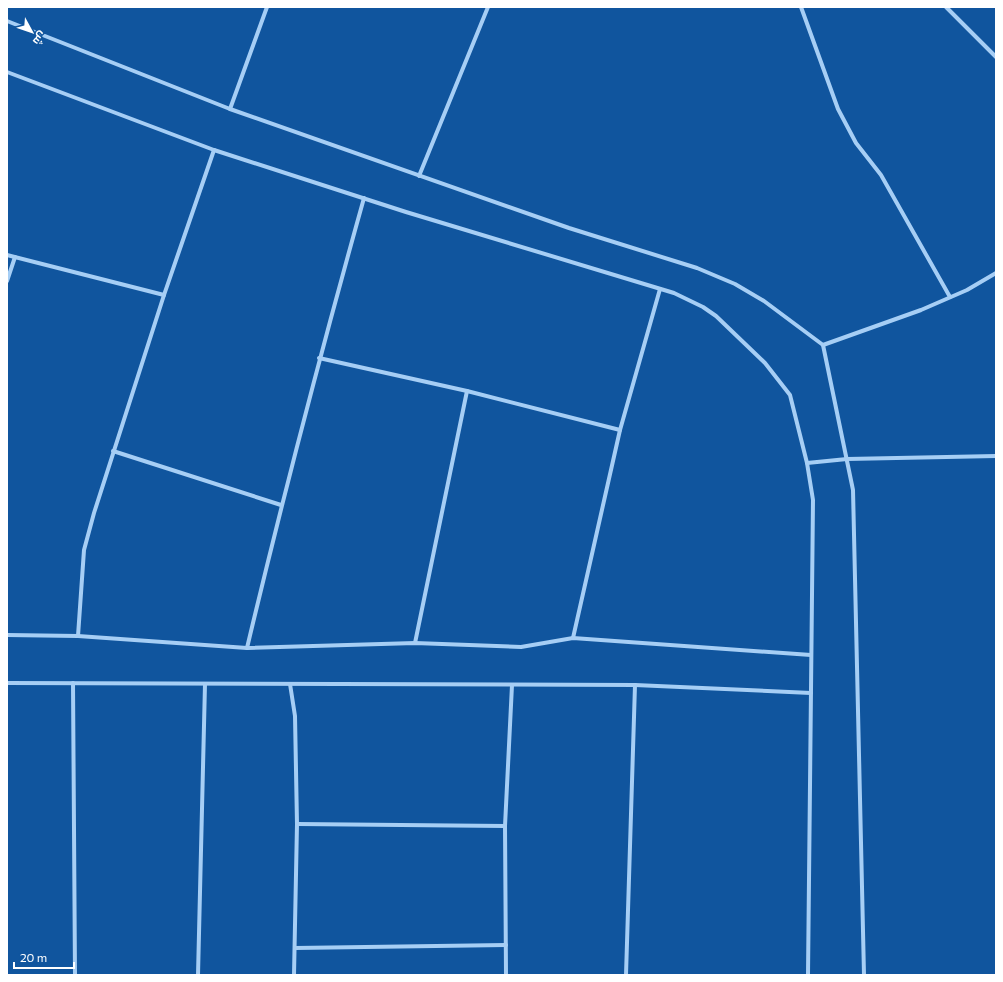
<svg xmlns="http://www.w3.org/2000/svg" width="1003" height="982" viewBox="0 0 1003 982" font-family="Commissioner,Cairo,sans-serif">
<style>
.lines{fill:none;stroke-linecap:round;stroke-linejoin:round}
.street{stroke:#a6cef5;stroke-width:4}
</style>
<rect width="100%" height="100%" fill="#10559e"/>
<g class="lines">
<!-- street -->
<g class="street">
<polyline points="801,7 838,109 856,143 881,175 950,297"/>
<polyline points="946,7 996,57"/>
<polyline points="7,21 230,109 569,228 697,268 735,284 764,301 823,345 853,490 864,975"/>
<polyline points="7,72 214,150 406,212 674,293 703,307 716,316 765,363 790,395 807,463 813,500 808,975"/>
<polyline points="230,109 267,7"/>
<polyline points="419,176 488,7"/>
<polyline points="7,255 164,295"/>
<polyline points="7,281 15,257"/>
<polyline points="823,345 921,310 967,290 996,273"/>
<polyline points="319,358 467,391 620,430"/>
<polyline points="113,451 281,505"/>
<polyline points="807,463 847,459 996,456"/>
<polyline points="7,635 78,636 247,648 415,643 521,647 573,638 811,655"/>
<polyline points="78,636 84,550 94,513 164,295 214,150"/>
<polyline points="573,638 620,430 660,289"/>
<polyline points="415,643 467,391"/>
<path d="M247,648C283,497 322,348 364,198"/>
<polyline points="7,683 635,685 811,693"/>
<polyline points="73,683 75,975"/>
<polyline points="290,684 295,716 297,824 294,975"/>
<polyline points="297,824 505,826"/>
<polyline points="295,948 506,945"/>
<polyline points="198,975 205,684"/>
<polyline points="506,975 505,826 512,685"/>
<polyline points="626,975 635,685"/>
</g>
</g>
<!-- border -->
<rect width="1003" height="982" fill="none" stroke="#ffffff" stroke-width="16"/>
<!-- north arrow -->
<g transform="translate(32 32) rotate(130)" stroke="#10559e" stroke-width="3" paint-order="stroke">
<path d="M0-3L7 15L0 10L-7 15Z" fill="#ffffff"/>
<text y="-6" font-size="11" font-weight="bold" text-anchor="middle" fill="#ffffff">ش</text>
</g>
<!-- scale -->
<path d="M14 962v6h60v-6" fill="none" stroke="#ffffff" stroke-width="2"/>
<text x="20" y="962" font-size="12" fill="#ffffff" stroke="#10559e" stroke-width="3" paint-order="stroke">20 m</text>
</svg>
